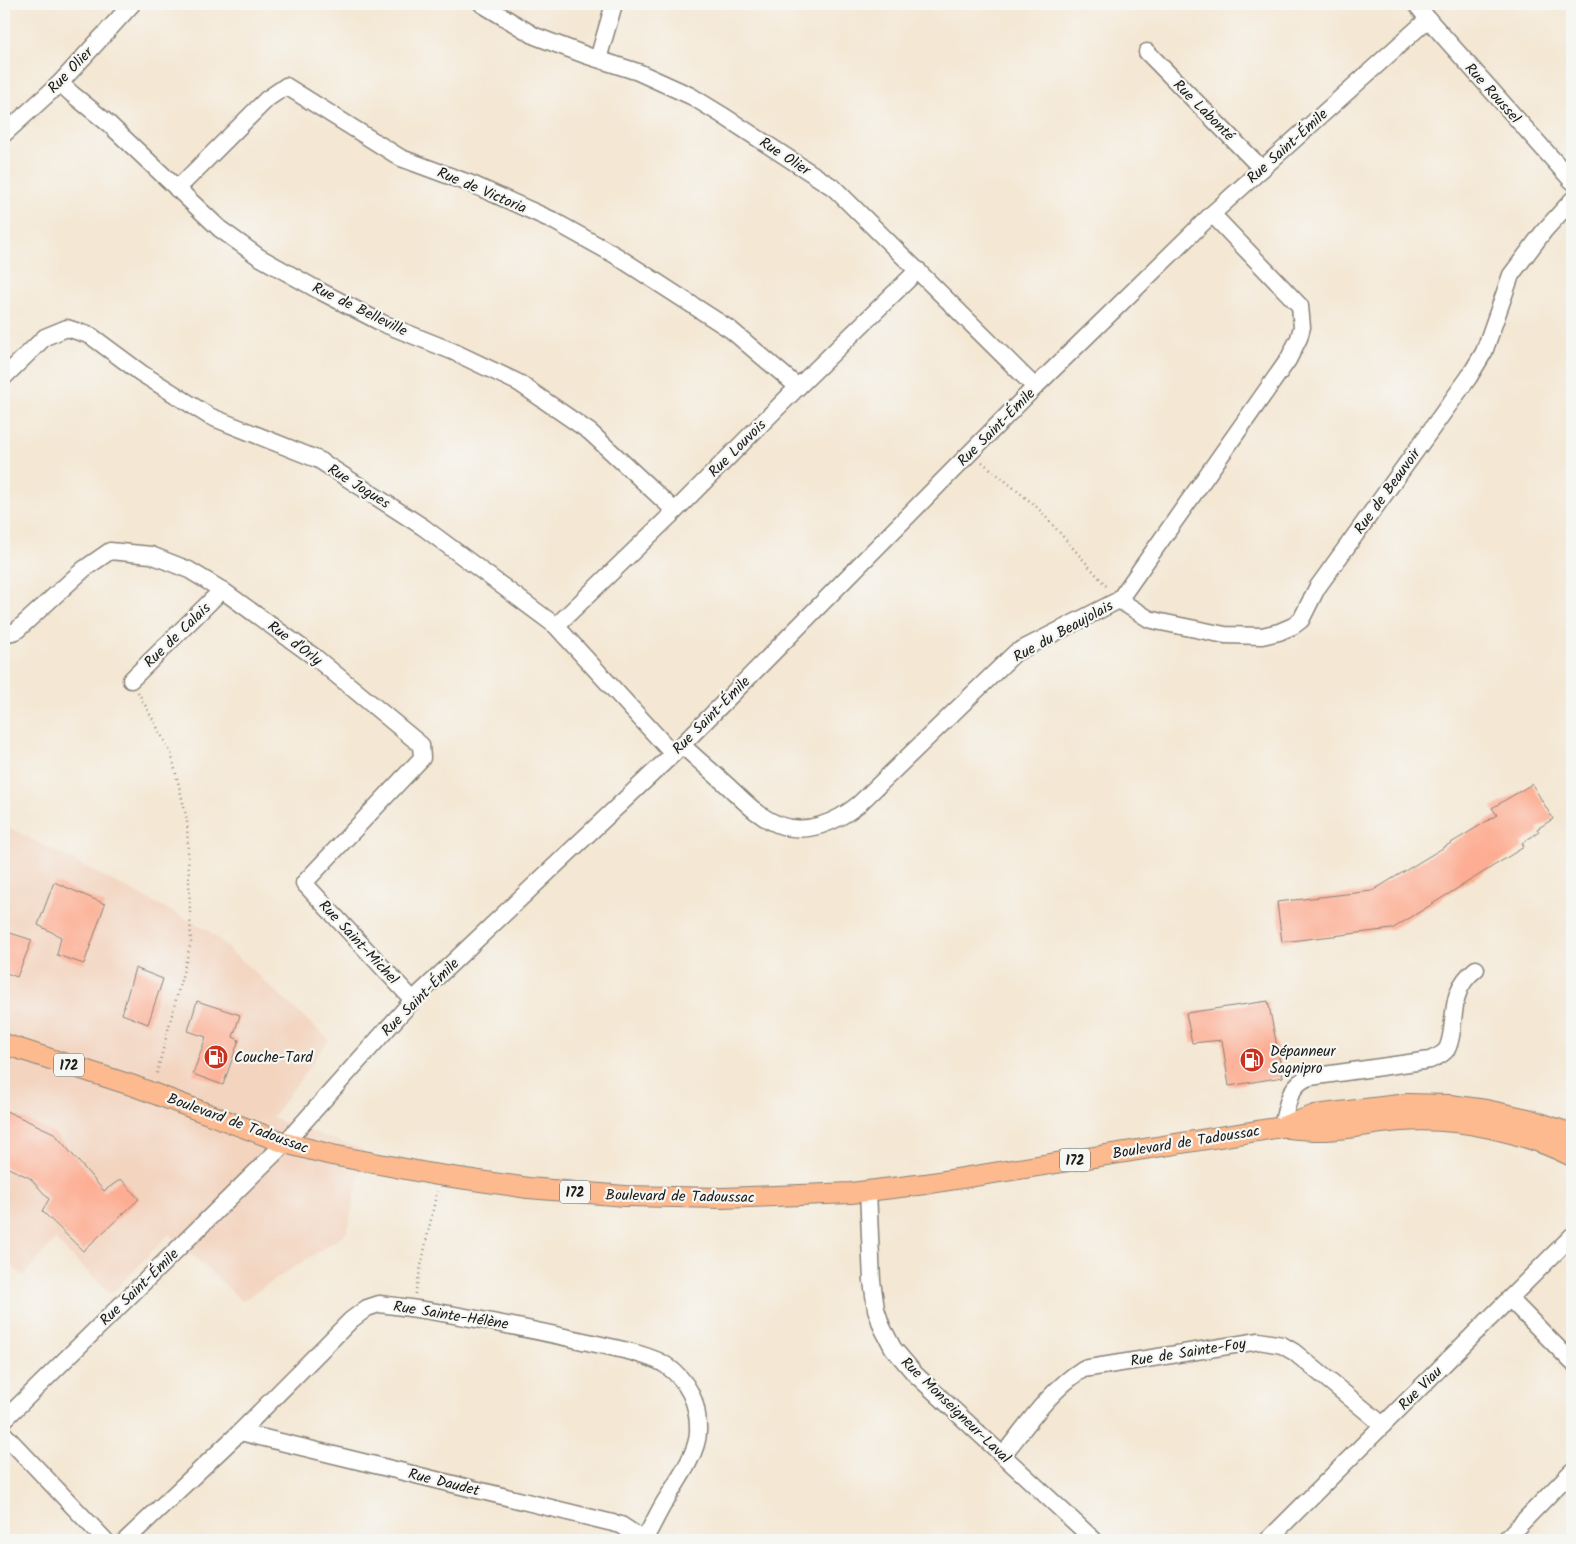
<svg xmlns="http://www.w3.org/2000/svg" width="1576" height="1544" viewBox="0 0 1576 1544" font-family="Kalam,sans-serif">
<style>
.built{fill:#f3d4bf}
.building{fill:#fdad93}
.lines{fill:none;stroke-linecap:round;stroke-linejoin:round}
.minor-casing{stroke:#888278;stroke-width:19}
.major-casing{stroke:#888278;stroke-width:22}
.path{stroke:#888278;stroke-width:2.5;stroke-dasharray:1 4;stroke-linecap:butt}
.minor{stroke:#fff;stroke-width:16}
.major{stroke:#fcba8e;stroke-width:20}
.labels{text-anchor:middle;stroke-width:4.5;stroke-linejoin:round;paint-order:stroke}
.shield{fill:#f6f6f2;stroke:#5d5d5c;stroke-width:1}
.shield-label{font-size:14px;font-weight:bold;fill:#1c1c1c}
.street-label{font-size:15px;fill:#1c1c1c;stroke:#f6f6f2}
.poi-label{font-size:15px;fill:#1c1c1c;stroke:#f6f6f2;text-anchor:start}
</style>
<rect width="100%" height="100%" fill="#f6f6f2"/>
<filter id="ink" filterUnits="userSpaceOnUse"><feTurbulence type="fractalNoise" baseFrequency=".02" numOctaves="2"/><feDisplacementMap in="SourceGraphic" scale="10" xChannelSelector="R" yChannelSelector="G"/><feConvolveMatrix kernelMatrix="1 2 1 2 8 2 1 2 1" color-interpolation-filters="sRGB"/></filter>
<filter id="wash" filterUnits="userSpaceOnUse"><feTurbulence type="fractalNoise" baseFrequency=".0096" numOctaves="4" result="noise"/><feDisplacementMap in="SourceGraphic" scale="20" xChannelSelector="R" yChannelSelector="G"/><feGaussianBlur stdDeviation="1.12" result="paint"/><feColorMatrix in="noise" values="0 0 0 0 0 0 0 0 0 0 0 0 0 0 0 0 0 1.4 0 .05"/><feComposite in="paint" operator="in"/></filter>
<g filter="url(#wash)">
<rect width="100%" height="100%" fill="#f4e7d3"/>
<!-- built -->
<polygon class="built" points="4,825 208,930 329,1040 272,1118 364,1150 347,1233 242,1301 169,1234 111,1294 55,1240 23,1276 4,1259"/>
<g id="blocks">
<!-- building -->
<g class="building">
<polygon points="1532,784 1553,819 1537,829 1539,832 1522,843 1524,847 1392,929 1282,942 1277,902 1372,891 1497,815 1492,808"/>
<polygon points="54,882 105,904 84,964 57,955 61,937 38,925"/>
<polygon points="4,931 32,940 17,977 4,972"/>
<polygon points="135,968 163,979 148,1024 122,1014"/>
<polygon points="197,1001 240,1015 233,1037 239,1040 223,1085 193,1074 206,1037 188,1031"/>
<polygon points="1268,1001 1283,1077 1229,1086 1222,1040 1192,1043 1186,1013"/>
<polygon points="4,1110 54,1133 104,1191 121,1179 139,1199 83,1251 42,1211 49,1199 30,1178 4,1166"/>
</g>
</g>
</g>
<g filter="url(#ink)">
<use href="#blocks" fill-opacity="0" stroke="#888278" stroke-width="1"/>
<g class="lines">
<defs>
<g id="minor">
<polyline points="482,4 535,36 588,56 638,72 691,96 722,115 834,188 1035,387"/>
<polyline points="1416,4 1428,19 1572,181"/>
<polyline points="1147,52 1262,169"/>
<polyline points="598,59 614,4"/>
<polyline points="60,83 72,94 109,124 220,229 259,257 318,290 382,323 452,351 519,383 590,432 675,511"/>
<polyline points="4,134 60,83 132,4"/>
<polyline points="177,189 267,99 286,86 401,158 474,185 552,220 615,255 731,330 798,387"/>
<polyline points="4,377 45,337 67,328 91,336 141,373 209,416 319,460 423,527 556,626 673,754"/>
<polyline points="1119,600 1149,619 1161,622 1225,635 1262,636 1279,632 1293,626 1301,620 1317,588 1469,377 1484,352 1511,275 1544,231 1572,200"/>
<polyline points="556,626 675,511 798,387 918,270"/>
<polyline points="4,634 16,631 84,569 110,551 151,555 189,570 222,590 316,658 421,745 422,758 304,883 413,1000"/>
<polyline points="131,680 222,590"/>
<path d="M682,745C698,760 715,774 731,789C745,802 759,817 777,824C806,836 837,822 859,804L1015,653L1119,600L1288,360L1299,338L1302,327L1300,306L1212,214"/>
<path d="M1282,1127C1287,1107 1288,1084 1310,1077L1430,1060C1436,1057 1443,1055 1447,1049C1450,1043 1451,1037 1452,1030C1455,1005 1454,986 1476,969"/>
<polyline points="868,1191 872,1281 876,1309 882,1327 893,1348 915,1374 1094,1540"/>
<polyline points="1510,1299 1572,1362"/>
<polyline points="4,1420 285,1143 413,1000 673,754 1035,387 1212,214 1428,19"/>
<polyline points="240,1432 621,1525 644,1540"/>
<polyline points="4,1434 105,1540"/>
<path d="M1003,1455C1027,1425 1050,1390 1083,1369L1259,1341L1282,1345L1294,1352L1383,1425"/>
<path d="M126,1540L240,1432L351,1320L367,1308L379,1304C450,1312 518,1327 588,1342C608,1347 651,1354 667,1366C689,1382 699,1405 698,1432C698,1453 675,1485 664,1503C657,1515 651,1528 644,1540"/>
<polyline points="1268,1540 1572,1236"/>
<polyline points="1505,1540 1572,1471"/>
</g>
<g id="major">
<polyline points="4,1044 134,1086 285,1143 332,1155 432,1174 528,1188 625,1196 722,1198 851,1193 925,1184 1282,1127 1315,1115 1407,1104 1450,1105 1486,1110 1528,1119 1572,1134"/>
<path d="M1289,1128C1299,1129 1309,1130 1319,1130C1345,1131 1376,1122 1402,1121C1459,1117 1521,1131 1572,1156"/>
</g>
</defs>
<!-- minor casing -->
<use href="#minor" class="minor-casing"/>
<!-- major casing -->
<use href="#major" class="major-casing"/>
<!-- path -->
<g class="path">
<polyline points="982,462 1037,507 1108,588"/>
<polyline points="138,692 171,753 187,819 191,942 156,1076"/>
<polyline points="415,1294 437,1191"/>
</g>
<!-- minor -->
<use href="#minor" class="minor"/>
<!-- major -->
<use href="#major" class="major"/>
</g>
</g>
<!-- icons -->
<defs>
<symbol id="fuel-disc" viewBox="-11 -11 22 22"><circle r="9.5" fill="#c8321e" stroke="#f6f6f2"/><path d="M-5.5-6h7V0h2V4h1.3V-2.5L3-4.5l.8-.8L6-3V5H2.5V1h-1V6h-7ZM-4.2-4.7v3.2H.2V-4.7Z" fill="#fff"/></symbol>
</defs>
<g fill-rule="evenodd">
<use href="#fuel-disc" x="202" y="1043" width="28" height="28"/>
<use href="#fuel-disc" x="1238" y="1046" width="28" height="28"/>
</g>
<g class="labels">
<!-- shield labels -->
<g class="shield">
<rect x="54" y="1053.5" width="30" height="23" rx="4"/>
<rect x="1060" y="1148.5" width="30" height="23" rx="4"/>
<rect x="560" y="1180.5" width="30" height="23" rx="4"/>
</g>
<g class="shield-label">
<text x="69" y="1070">172</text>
<text x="1075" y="1165">172</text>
<text x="575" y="1197">172</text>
</g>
<!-- street labels -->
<g class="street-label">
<text transform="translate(70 70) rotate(-46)" y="5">Rue Olier</text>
<text transform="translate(1493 93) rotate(48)" y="5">Rue Roussel</text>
<text transform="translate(1204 110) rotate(45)" y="5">Rue Labonté</text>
<text transform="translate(1287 146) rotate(-42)" y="5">Rue Saint-Émile</text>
<text transform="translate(785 156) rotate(33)" y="5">Rue Olier</text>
<text transform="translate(482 190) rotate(23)" y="5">Rue de Victoria</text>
<text transform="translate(360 309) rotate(26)" y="5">Rue de Belleville</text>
<text transform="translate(996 427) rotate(-45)" y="5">Rue Saint-Émile</text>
<text transform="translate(737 448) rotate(-45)" y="5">Rue Louvois</text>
<text transform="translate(359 486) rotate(32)" y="5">Rue Jogues</text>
<text transform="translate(1387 491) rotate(-54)" y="5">Rue de Beauvoir</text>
<text transform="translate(1063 631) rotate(-29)" y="5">Rue du Beaujolais</text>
<text transform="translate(177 635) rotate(-44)" y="5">Rue de Calais</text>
<text transform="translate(295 643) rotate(37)" y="5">Rue d'Orly</text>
<text transform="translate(711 715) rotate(-45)" y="5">Rue Saint-Émile</text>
<text transform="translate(359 942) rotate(47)" y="5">Rue Saint-Michel</text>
<text transform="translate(420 997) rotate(-45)" y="5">Rue Saint-Émile</text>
<text transform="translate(238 1123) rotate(20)" y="5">Boulevard de Tadoussac</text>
<text transform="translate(1186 1142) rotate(-9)" y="5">Boulevard de Tadoussac</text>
<text transform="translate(680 1196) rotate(1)" y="5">Boulevard de Tadoussac</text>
<text transform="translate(139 1287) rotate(-44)" y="5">Rue Saint-Émile</text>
<text transform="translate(451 1315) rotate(9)" y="5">Rue Sainte-Hélène</text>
<text transform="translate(1188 1352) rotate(-9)" y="5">Rue de Sainte-Foy</text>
<text transform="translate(1420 1388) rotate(-45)" y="5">Rue Viau</text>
<text transform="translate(956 1410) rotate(44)" y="5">Rue Monseigneur-Laval</text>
<text transform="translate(444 1482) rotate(14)" y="5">Rue Daudet</text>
</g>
<!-- poi labels -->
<g class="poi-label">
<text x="1270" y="1056">Dépanneur<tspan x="1270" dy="17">Sagnipro</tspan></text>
<text x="234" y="1062">Couche-Tard</text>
</g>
</g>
<!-- margin -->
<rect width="1576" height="1544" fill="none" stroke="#f6f6f2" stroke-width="20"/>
</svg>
